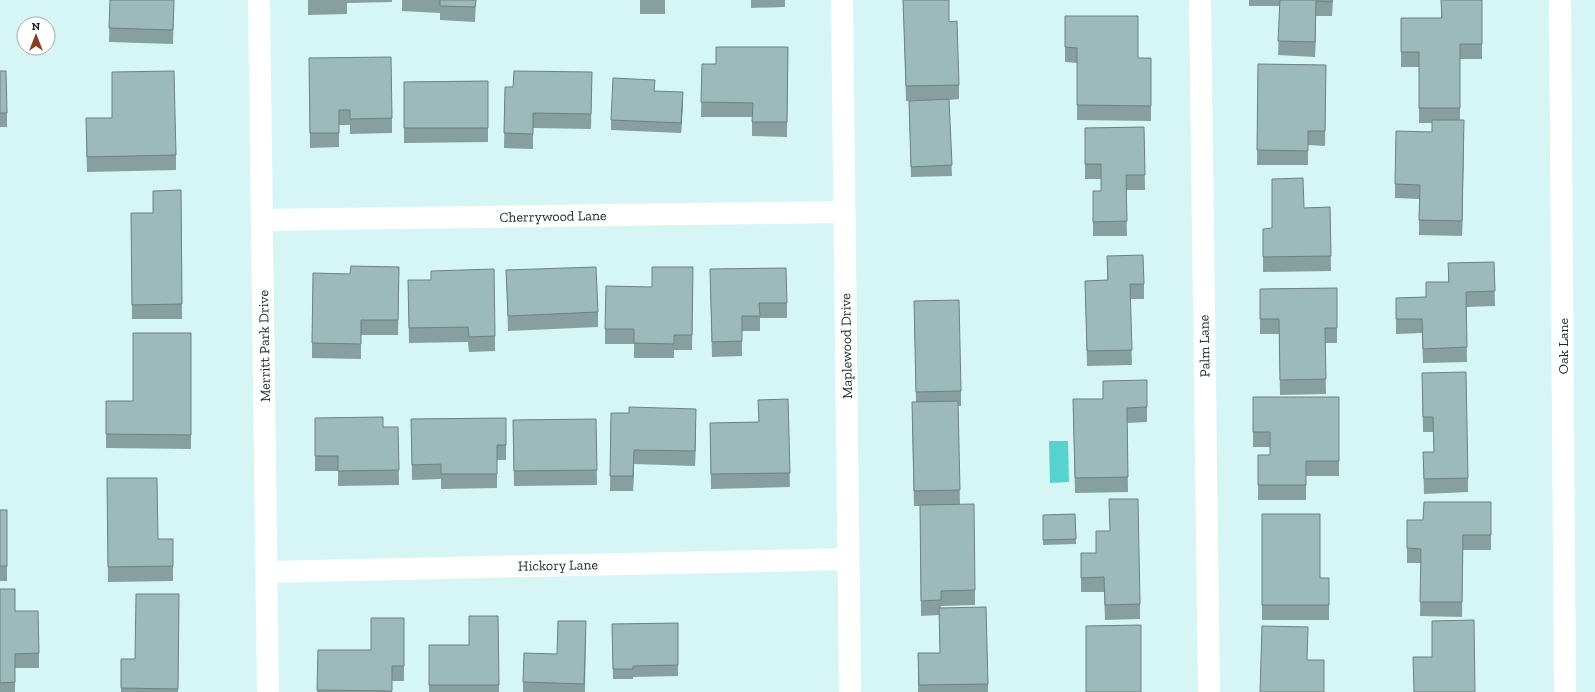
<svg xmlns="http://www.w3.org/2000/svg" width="1595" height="692" viewBox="0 0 1595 692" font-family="'Zilla Slab',serif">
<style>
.water{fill:#58d2cf}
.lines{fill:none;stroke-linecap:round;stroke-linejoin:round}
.minor{stroke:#fff;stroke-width:22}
.wall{fill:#85a09f}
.shaded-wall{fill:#6c8282}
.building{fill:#9bbab9;stroke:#6c8282}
.labels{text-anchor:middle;stroke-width:3;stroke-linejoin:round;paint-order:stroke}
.street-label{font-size:14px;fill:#1d2929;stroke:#fff}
</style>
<rect width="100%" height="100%" fill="#d5f6f4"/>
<!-- water -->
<polygon class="water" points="1049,441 1068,441 1069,482 1050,483"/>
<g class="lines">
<!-- minor -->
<g class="minor">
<polyline points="259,0 268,692"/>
<polyline points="842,0 850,692"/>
<polyline points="1200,0 1209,692"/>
<polyline points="1560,0 1565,692"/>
<polyline points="262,220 844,212"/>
<polyline points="267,572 848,559"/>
</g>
</g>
<!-- wall -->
<g class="wall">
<polygon points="110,0 174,0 173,44 109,42"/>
<polygon points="308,0 392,0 392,2 347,3 347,14 308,15"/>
<polygon points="402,0 476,0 475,22 440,20 440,13 402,11"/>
<rect x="640" y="0" width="25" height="14"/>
<polygon points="751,0 785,0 785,7 751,8"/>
<polygon points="903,0 949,22 959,85 959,99 949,100 952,176 911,177 909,101 929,100 906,101"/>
<polygon points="1249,0 1333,0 1332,16 1316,16 1315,57 1278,55 1280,6 1249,6"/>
<polygon points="1441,0 1482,0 1482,59 1460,59 1460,120 1464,135 1462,236 1419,235 1419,199 1395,198 1395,184 1432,132 1432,123 1419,123 1419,67 1401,67 1401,18 1441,18"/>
<polygon points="1065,16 1138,58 1151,58 1151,121 1077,120 1077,63 1065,62"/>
<polygon points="788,47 787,137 752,136 752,117 701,117 702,64 716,64"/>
<polygon points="309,58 392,118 392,133 350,134 350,125 339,125 339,147 310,148"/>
<polygon points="1258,64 1326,65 1325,146 1308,145 1308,165 1257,165"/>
<polygon points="0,71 7,113 7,127 0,127"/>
<polygon points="592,72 591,129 533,128 533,149 504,148 505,87 513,87"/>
<polygon points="488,81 488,142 404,143 404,82"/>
<polygon points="655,91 683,102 681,133 611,130 611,120"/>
<polygon points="1144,127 1145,190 1126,190 1127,236 1093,236 1093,191 1101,191 1101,179 1085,179 1085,128"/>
<polygon points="86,133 176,155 176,170 87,172"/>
<polygon points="181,190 182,319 132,319 131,213 153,213"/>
<polygon points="1330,207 1331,271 1263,272 1263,229 1272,228 1304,208"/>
<polygon points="1107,256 1144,284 1144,299 1130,299 1132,365 1087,366 1085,281 1107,280"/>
<polygon points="1494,262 1495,306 1466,307 1467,362 1423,363 1422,333 1396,334 1396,298 1426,297 1426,282 1448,282 1448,263"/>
<polygon points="710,269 787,303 787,318 760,318 760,331 742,331 742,356 712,357"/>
<polygon points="506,270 598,312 598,327 508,331"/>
<polygon points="431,271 495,336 495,351 469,352 468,342 409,343 408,280 431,280"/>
<polygon points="399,282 398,335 361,335 361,359 312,358 312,343"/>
<polygon points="693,282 692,350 674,350 674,358 634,358 634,344 605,344 605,329 652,287"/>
<polygon points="1337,288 1337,343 1325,343 1326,394 1280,395 1279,334 1260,334 1260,289"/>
<polygon points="914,301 961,391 961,406 958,406 960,504 975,590 975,605 941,606 941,608 988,684 988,692 918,692 918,653 940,653 939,615 921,616 920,506 914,506 912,417 912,402 916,402"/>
<polygon points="191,333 191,449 106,448 106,401 133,401"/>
<polygon points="1422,373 1468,478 1468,492 1424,494 1423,452 1434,452 1433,432 1423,432"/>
<polygon points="1147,380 1147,422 1127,423 1128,492 1075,493 1073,399 1103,399"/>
<polygon points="1253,397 1339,397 1339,476 1306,476 1306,500 1258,500 1258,455 1270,455 1270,447 1253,447"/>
<polygon points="788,399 790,487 711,489 710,423 759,422"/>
<polygon points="611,413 696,424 695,466 634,464 633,491 610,491"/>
<polygon points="315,418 383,427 398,427 399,485 338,486 338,471 315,471"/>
<polygon points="506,418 506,460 497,460 497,488 441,489 441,479 412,480 411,419"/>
<polygon points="596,419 597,485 514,486 513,420"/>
<polygon points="107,478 158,539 173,539 173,581 108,582"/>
<polygon points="1109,499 1140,604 1140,619 1105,620 1104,592 1081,592 1081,553 1096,553 1110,531"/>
<polygon points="1491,502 1491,550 1463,550 1462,617 1420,616 1421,563 1407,563 1407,520 1423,520"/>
<rect x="0" y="510" width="7" height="71"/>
<polygon points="1075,514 1076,544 1043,545 1043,515"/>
<polygon points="1262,514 1320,578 1329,578 1329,620 1262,620"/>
<polygon points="0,589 15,611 39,653 39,668 15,668 15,692 0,692"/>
<polygon points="179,609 178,692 121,692 121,659 135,659"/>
<polygon points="498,616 499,692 429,692 429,645 469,645"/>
<polygon points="404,618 404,681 392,681 392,692 317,692 318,650 371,650"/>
<polygon points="678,623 678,676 633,677 633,679 613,679 612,624"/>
<polygon points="586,632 585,692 523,692 523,682 557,654"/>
</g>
<!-- shaded-wall -->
<g class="shaded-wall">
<polygon points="1316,1 1316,16 1315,57 1315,42"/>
<polygon points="683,92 683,102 681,133 681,123"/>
<polygon points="1464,120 1464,135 1462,236 1462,221"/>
<polygon points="696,409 696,424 695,466 695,451"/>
<polygon points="634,450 634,464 633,491 633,476"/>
</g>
<!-- building -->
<g class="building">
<polygon points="110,0 174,0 173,30 109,28"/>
<polygon points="440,0 476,0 475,7 440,6"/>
<polygon points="903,0 949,0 949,22 957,21 959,85 906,86"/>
<polygon points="1280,0 1332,0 1332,2 1316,1 1315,42 1278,41"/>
<polygon points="1441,0 1482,0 1482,44 1460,44 1460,108 1419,108 1419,52 1401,52 1401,18 1442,18"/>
<polygon points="1065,16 1138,16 1138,58 1151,58 1151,106 1077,105 1077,48 1065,47"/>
<polygon points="716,47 788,47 787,122 752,122 753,103 701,102 702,64 716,64"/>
<polygon points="391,57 392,118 350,119 350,110 339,110 339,133 310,133 309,58"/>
<polygon points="1258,64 1326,65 1325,131 1308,131 1308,151 1257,150"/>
<polygon points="0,71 6,71 7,113 0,113"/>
<polygon points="174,71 176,155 87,157 86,118 112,118 112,72"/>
<polygon points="514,71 592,72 591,114 533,113 533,134 504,133 505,87 513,87"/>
<polygon points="613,78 655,80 654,91 683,92 681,123 611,120"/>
<polygon points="488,81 488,128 404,128 404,82"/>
<polygon points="949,99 952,165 911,167 909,101"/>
<polygon points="1432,120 1464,120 1462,221 1419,220 1420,185 1395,184 1396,131 1432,132"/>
<polygon points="1144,127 1145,175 1126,175 1127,221 1093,222 1093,191 1101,191 1101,164 1085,164 1085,128"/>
<polygon points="1303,178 1304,208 1330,207 1331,256 1263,257 1263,229 1272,228 1272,179"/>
<polygon points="181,190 182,304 132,305 131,213 153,213 153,191"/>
<polygon points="1143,255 1144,284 1130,284 1132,350 1087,351 1085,281 1108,280 1107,256"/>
<polygon points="1494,262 1495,291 1466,292 1467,347 1423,349 1422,319 1396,319 1396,298 1426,297 1426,282 1449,282 1448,263"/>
<polygon points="351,266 399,267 398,320 361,320 361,344 312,343 313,273 350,274"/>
<polygon points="596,267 598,312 508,316 506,270"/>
<polygon points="652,267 693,267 692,335 674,335 674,344 634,343 634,329 605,329 606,286 652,287"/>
<polygon points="786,268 787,303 759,303 760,316 742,316 742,341 712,342 710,269"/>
<polygon points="494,269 495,336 469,337 468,327 409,328 408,280 431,280 431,271"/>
<polygon points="1337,288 1337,328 1325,328 1326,379 1280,380 1279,319 1260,319 1260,289"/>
<polygon points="959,300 961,391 916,392 914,301"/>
<polygon points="133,333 191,333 191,435 106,434 106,401 133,401"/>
<polygon points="1466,372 1468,478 1424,479 1423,452 1434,452 1433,417 1423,417 1422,373"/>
<polygon points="1147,380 1147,407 1127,408 1128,477 1075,478 1073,399 1103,399 1103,381"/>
<polygon points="1253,397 1339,397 1339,461 1306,461 1306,485 1258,485 1258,455 1270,455 1270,432 1253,432"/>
<polygon points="788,399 790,473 711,474 710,423 759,422 758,400"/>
<polygon points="958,401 960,490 914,491 912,402"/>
<polygon points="629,407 696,409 695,451 634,450 633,476 610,476 611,413 629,413"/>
<polygon points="383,417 383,427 398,427 399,470 338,471 338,456 315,456 315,418"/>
<polygon points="506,418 506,445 497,445 497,474 441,474 441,464 412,465 411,419"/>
<polygon points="596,419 597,470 514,471 513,420"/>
<polygon points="107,478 157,478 158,539 173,539 173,566 108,567"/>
<polygon points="1109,499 1138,499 1140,604 1105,605 1104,577 1081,578 1081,553 1096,553 1096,531 1110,531"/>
<polygon points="1424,502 1491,502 1491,535 1463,535 1462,602 1420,602 1421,549 1407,548 1407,520 1423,520"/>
<polygon points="974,504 975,590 941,591 941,600 921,601 920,505"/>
<rect x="0" y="510" width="7" height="56"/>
<polygon points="1075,514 1076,539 1043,540 1043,515"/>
<polygon points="1262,514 1320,514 1320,578 1329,578 1329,605 1262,605"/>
<polygon points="0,589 15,589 15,611 38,611 39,653 15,654 15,682 0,683"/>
<polygon points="136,594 179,594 178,689 121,688 121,659 135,659"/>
<polygon points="986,607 988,684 919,685 918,653 940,653 939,608"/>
<polygon points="469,616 498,616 499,685 429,685 429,645 469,645"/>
<polygon points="371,618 404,618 404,666 392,666 392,691 317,690 318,650 371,650"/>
<polygon points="1474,620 1475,692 1414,692 1413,657 1432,657 1432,621"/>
<polygon points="558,621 586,621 584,684 523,682 524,653 557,654"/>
<polygon points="678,623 678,665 633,666 633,669 613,669 612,624"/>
<polygon points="1141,625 1141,692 1086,692 1086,626"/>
<polygon points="1262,626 1308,627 1307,660 1324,660 1324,692 1260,692"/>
</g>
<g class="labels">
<!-- street labels -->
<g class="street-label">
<text transform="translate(553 216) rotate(-1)" y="5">Cherrywood Lane</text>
<text transform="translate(264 346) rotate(-91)" y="5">Merritt Park Drive</text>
<text transform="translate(846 346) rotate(-91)" y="5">Maplewood Drive</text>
<text transform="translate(1204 346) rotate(-91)" y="5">Palm Lane</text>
<text transform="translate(1563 346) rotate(-90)" y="5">Oak Lane</text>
<text transform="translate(558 565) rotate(-1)" y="5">Hickory Lane</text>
</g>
</g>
<!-- north arrow -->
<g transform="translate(36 36)"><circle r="19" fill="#ffffff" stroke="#a5a9a9"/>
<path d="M0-3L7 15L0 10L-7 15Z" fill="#863e1e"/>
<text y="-6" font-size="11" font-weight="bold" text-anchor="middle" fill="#1d2929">N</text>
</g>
</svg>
